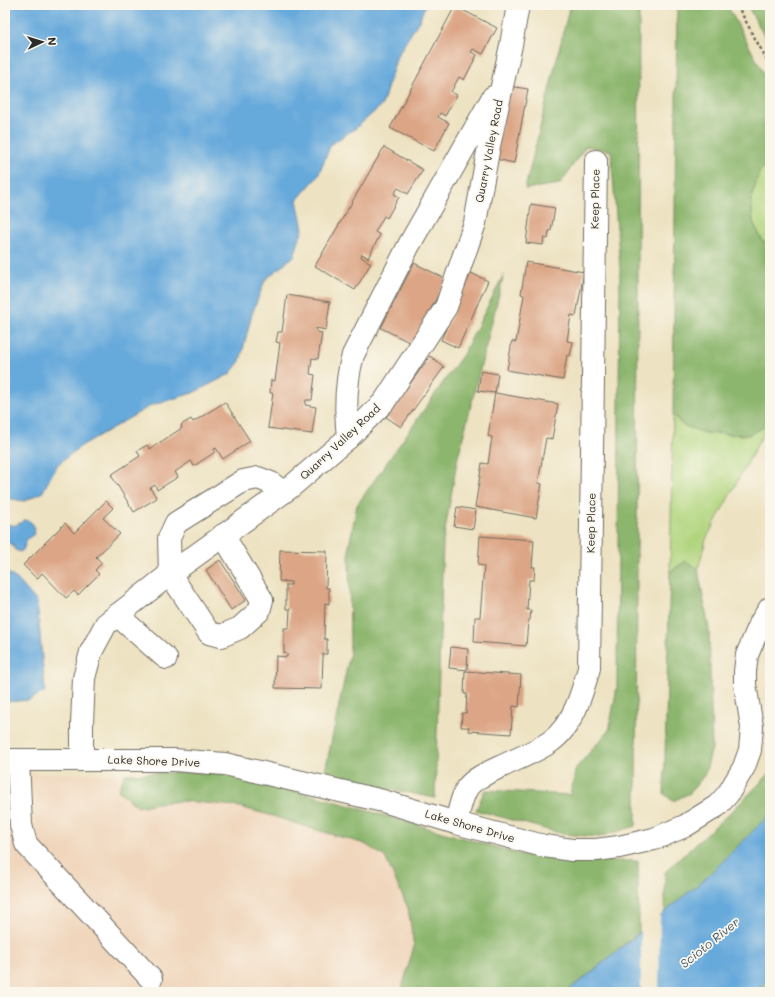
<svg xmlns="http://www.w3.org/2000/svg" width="775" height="997" viewBox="0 0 775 997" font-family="Mali,sans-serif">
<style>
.built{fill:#f0d6bc}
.green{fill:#b1d57e;stroke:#6e8054}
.forest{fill:#8cb66d;stroke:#5c704c}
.water{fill:#66a9db;stroke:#486a83}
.pier{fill:#ede2c1}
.building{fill:#dca585}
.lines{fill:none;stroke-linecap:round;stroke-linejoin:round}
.minor-casing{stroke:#6f6b60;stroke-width:24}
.path{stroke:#6f6b60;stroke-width:2.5;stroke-dasharray:3 3;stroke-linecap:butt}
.minor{stroke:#fff;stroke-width:22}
.labels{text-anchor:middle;stroke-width:3.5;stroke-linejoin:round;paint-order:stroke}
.street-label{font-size:11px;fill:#2b2b2b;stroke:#fbf7ec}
.water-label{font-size:12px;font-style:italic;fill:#405769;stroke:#fbf7ec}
</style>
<rect width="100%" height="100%" fill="#fbf7ec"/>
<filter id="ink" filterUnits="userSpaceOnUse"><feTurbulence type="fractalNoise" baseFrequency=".025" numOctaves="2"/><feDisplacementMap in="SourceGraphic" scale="8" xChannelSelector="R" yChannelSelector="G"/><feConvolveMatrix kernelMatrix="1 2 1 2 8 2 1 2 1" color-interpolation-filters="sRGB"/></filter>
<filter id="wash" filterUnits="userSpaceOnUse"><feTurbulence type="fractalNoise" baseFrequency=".012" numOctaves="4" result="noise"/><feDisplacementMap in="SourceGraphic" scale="16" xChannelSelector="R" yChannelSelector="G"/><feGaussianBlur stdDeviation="0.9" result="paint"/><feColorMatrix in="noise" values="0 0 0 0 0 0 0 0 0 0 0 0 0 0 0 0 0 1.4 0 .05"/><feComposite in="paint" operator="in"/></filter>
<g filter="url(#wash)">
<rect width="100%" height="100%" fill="#ede2c1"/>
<!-- built -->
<polygon class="built" points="5,773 125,774 118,790 138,807 156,803 184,801 236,806 273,816 303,826 365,844 385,857 408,908 414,946 401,992 5,992"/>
<!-- green -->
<g class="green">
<polygon points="770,164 770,245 763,242 753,222 751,199 760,170"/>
<polygon points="673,414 682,425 748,435 768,425 706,539 698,569 686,561 670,572"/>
</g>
<!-- forest -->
<g class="forest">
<polygon points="570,5 639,5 636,826 599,837 563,834 476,810 485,790 570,795 576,768 609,730 617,687 620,268 611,151 586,146 560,184 525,189"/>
<polygon points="677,5 727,5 770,85 770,164 760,170 751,199 753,222 763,242 770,245 770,420 768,425 748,435 704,433 682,425 673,414"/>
<polygon points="747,5 770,5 770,46"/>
<polygon points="504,274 457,461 443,542 435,798 324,776 350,653 349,546 357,505 464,353"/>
<polygon points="686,561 698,569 709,629 712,748 705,774 690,793 673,801 664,794 670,572"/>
<polygon points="198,772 226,774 323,798 519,854 577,861 638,861 639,932 582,980 565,992 401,992 414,946 408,908 385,857 365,844 303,826 273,816 236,806 184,801 156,803 138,807 118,790 125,774"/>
<polygon points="770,773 770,812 766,818 706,878 665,912 665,872 735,808"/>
<polygon points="770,977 770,992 757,992"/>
</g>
<!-- water -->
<g class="water">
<polygon points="5,5 425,5 420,19 397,56 382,105 356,128 331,144 318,176 297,200 303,229 294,256 265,280 252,314 240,361 230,374 193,393 152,405 81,446 57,465 42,493 24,501 5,498"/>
<path d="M24,520C32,520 36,526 34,534L27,539L23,550L20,552L15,550L13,545L5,541V522C14,528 17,525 24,520Z"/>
<polygon points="5,571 18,580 37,602 45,691 30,700 5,702"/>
<polygon points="770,812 770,977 757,992 565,992 582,980 706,878 766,818"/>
</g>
<!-- pier -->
<polygon class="pier" points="660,913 659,992 641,992 641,929"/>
<g id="blocks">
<!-- building -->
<g class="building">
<polygon points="455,6 497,28 483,54 473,49 471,52 477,55 464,80 459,77 451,92 457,95 445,116 440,113 438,117 449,123 434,151 390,128"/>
<polygon points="509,86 528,89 514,163 496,159"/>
<polygon points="384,147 423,170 408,194 398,188 394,194 399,197 387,218 384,216 375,232 380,235 368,258 362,254 361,257 371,263 355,290 315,266"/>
<polygon points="531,204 555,208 551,231 549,231 548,239 544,238 543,245 526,243"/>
<polygon points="526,262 584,272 576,316 571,315 567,341 573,342 570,356 567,355 563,380 507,370 512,341 516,342 524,295 521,294"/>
<polygon points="414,263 446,279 413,344 381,328"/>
<polygon points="471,273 488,281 458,348 441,340"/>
<polygon points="287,295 330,302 326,330 316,328 317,332 322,333 318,359 312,358 310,374 315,375 312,400 306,400 305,405 316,407 312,434 268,428 273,393 270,393 271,380 275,381 280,343 276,342 278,332 282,332"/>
<polygon points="430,356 444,367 401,427 386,417"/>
<polygon points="481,371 498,374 495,393 558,404 552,439 546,438 538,483 542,484 536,518 475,507 482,463 488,464 492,437 488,436 495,393 478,391"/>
<polygon points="225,402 250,441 223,459 216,448 214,449 215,452 194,466 191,461 175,472 178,477 157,490 155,485 150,488 157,498 134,512 111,475 140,456 137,451 147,445 150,449 182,428 181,425 191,419 193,422"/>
<polygon points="106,501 113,508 103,518 120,534 96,557 102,563 95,570 99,574 78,595 74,591 66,598 42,573 37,579 23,565 65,523 74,533"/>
<polygon points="457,507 476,510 473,529 454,526"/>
<polygon points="480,536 534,540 532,567 535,567 534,580 529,580 527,610 531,610 530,620 528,621 526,646 474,642 475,617 480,617 484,566 478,565"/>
<polygon points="280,550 327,551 326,588 329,588 329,604 325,603 324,639 327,639 327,654 323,654 322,689 275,688 276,656 287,657 287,654 284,653 284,628 289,628 290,609 286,609 286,585 291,585 291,582 279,581"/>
<polygon points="220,560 246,600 231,610 206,570"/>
<polygon points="451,647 468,649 467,670 449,668"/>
<polygon points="465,671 521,675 519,707 513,706 511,734 469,731 469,727 461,727 462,713 466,713 467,694 464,694"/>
</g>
</g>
</g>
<g filter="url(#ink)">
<use href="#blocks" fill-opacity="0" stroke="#6f6b60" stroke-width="1"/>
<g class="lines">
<defs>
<g id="minor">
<path d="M348,438C345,410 345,383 353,355L409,245L493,97"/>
<polyline points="223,535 262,600 259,611 240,628 221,636 209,633 170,574 169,538 176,523 243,481 258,478 271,483 283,492"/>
<polyline points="117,615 166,658"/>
<polyline points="82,759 82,723 84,678 91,652 106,624 170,574 292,486 348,438 384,402 446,307 475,223 489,146 511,45 518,5"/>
<polyline points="5,760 174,760 225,764 383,801 456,823 544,846 572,850 596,850 619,847 654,839 685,826 717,806 728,794 744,767 750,750 752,727 745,684 745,671 747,655 761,622 770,608"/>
<polyline points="18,760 21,825 26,844 151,979"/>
<path d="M456,823C459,812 461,798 467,788C474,778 489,772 500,767C517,759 535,752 550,742C573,726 582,694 589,668L596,161"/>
</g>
</defs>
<!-- minor casing -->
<use href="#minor" class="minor-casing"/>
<!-- path -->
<polyline class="path" points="737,5 770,66"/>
<!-- minor -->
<use href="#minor" class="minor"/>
</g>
</g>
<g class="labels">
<!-- street labels -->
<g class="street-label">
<text transform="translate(489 151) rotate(-79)" y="4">Quarry Valley Road</text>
<text transform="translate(595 199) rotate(-89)" y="4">Keep Place</text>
<text transform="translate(340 442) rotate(-43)" y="4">Quarry Valley Road</text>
<text transform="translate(591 523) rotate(-89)" y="4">Keep Place</text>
<text transform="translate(154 761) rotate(2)" y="4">Lake Shore Drive</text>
<text transform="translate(470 826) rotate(16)" y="4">Lake Shore Drive</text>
</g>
<!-- water labels -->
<g class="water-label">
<text transform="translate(710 943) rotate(-39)" y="4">Scioto River</text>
</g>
</g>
<!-- margin -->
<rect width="775" height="997" fill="none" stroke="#fbf7ec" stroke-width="20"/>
<!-- north arrow -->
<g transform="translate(42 42) rotate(86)" stroke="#fbf7ec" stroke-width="3" paint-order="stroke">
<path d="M0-3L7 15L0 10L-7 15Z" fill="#2b2b2b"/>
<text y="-6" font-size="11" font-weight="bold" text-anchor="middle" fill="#2b2b2b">N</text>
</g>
</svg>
